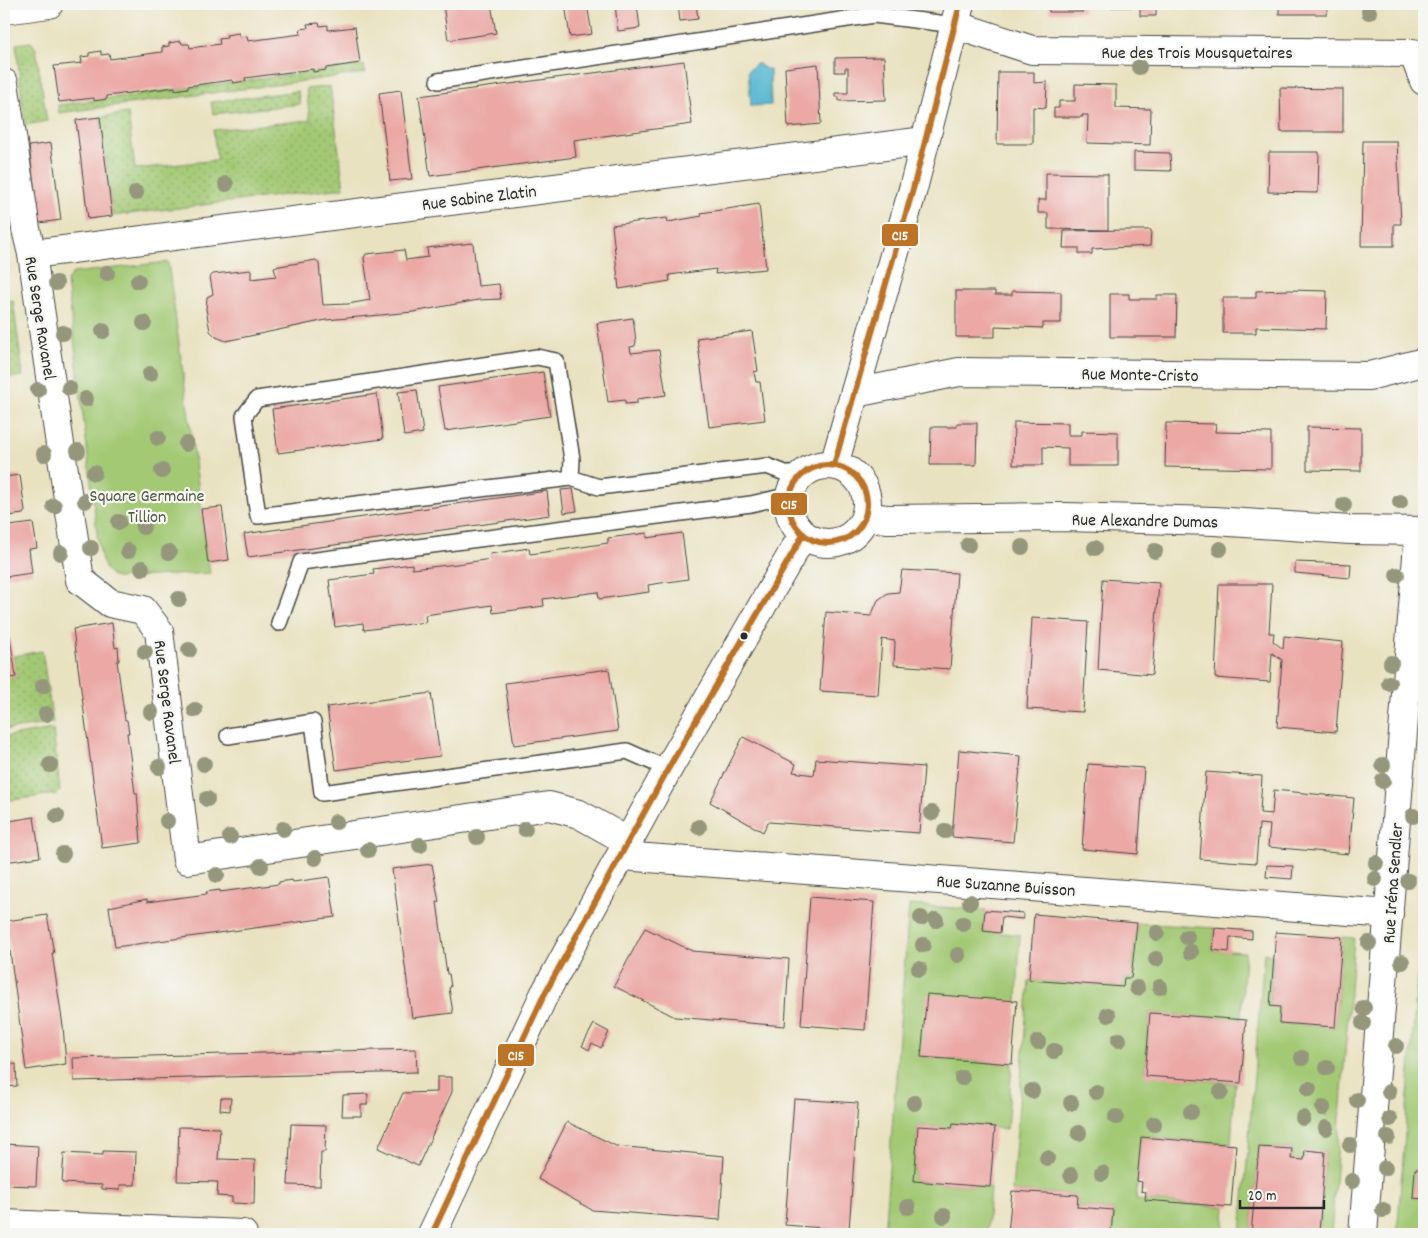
<svg xmlns="http://www.w3.org/2000/svg" width="1428" height="1238" viewBox="0 0 1428 1238" font-family="Dekko,sans-serif">
<style>
.grass{fill:url(#grass-dots);stroke:#677a50}
.green{fill:#a3c974;stroke:#677a50}
.water{fill:#51b5cf;stroke:#3e707d}
.building{fill:#eba8a4}
.lines{fill:none;stroke-linecap:round;stroke-linejoin:round}
.lane-casing{stroke:#484642;stroke-width:18}
.street-casing{stroke:#484642;stroke-width:30}
.lane{stroke:#fff;stroke-width:15}
.street{stroke:#fff;stroke-width:28}
.bus-1-casing{stroke:#f6f6f2;stroke-width:10}
.bus-1{stroke:#bc7326;stroke-width:6}
.tree{fill:#94977b}
.bus-dot{fill:#2b2b2b;stroke:#f6f6f2;stroke-width:2}
.labels{text-anchor:middle;stroke-width:4.5;stroke-linejoin:round;paint-order:stroke}
.street-label{font-size:18px;fill:#2b2b2b;stroke:#f6f6f2}
.park-label{font-size:18px;fill:#4f5a41;stroke:#f6f6f2}
.line-badge{stroke:#f6f6f2;stroke-width:2}
.badge-label{font-size:14px;text-anchor:middle;font-weight:bold;fill:#fff}
</style>
<defs>
<pattern id="grass-dots" width="8" height="8" patternUnits="userSpaceOnUse" patternTransform="scale(1.25)"><rect width="8" height="8" fill="#a3c974"/><path d="M2 2h.1M6 6h.1" fill="none" stroke="#85a35f" stroke-width="1.8" stroke-linecap="round"/></pattern>
</defs>
<rect width="100%" height="100%" fill="#f6f6f2"/>
<filter id="ink" filterUnits="userSpaceOnUse"><feTurbulence type="fractalNoise" baseFrequency=".02" numOctaves="2"/><feDisplacementMap in="SourceGraphic" scale="10" xChannelSelector="R" yChannelSelector="G"/><feConvolveMatrix kernelMatrix="1 2 1 2 8 2 1 2 1" color-interpolation-filters="sRGB"/></filter>
<filter id="wash" filterUnits="userSpaceOnUse"><feTurbulence type="fractalNoise" baseFrequency=".0096" numOctaves="4" result="noise"/><feDisplacementMap in="SourceGraphic" scale="20" xChannelSelector="R" yChannelSelector="G"/><feGaussianBlur stdDeviation="1.12" result="paint"/><feColorMatrix in="noise" values="0 0 0 0 0 0 0 0 0 0 0 0 0 0 0 0 0 1.4 0 .05"/><feComposite in="paint" operator="in"/></filter>
<g filter="url(#wash)">
<rect width="100%" height="100%" fill="#e9e2c1"/>
<!-- grass -->
<g class="grass">
<polygon points="31,42 36,49 47,121 25,125 16,44"/>
<polygon points="364,65 365,73 59,113 58,105"/>
<polygon points="330,86 344,188 112,216 100,117 128,113 135,169 217,160 213,130 310,120 306,89"/>
<polygon points="298,91 300,104 213,114 211,102"/>
<polygon points="13,300 23,376 4,378 4,301"/>
<polygon points="42,651 53,723 4,730 4,679 15,677 13,656"/>
<polygon points="53,729 60,791 57,794 4,801 4,737"/>
</g>
<!-- green -->
<g class="green">
<path d="M168,262L210,573L116,578C102,572 101,555 98,541L67,281L73,273Z"/>
<polygon points="909,905 985,910 983,931 1020,935 1017,1001 921,1057 1012,1064 1007,1129 953,1123 952,1128 918,1126 914,1181 990,1187 987,1234 884,1234"/>
<polygon points="1137,923 1215,928 1213,950 1245,952 1241,1020 1150,1013 1145,1075 1235,1083 1231,1144 1141,1137 1136,1200 1225,1207 1223,1234 1111,1234 1113,1210 1077,1207 1077,1195 1012,1191 1029,980 1123,987 1124,978 1131,978"/>
<polygon points="1342,937 1354,938 1331,1234 1319,1234 1325,1152 1306,1150 1304,1160 1291,1159 1292,1149 1259,1147 1251,1234 1241,1234 1264,953 1274,956 1270,1006 1280,1007 1279,1023 1335,1027"/>
<polygon points="1420,943 1424,944 1424,1147 1423,1169 1415,1169 1413,1198 1424,1199 1424,1234 1397,1234"/>
</g>
<!-- water -->
<polygon class="water" points="756,64 759,64 766,69 770,69 771,105 751,106 748,70"/>
<g id="blocks">
<!-- building -->
<g class="building">
<polygon points="443,4 491,4 496,33 448,40"/>
<polygon points="565,4 587,4 592,34 570,37"/>
<polygon points="615,4 637,4 640,28 618,31"/>
<polygon points="678,4 696,4 698,19 680,21"/>
<polygon points="1049,4 1156,4 1156,16 1140,16 1140,7 1083,7 1083,12 1049,12"/>
<polygon points="1198,4 1327,4 1327,14 1279,14 1279,7 1198,9"/>
<polygon points="319,23 320,26 328,25 328,30 355,27 360,63 326,68 326,70 313,72 313,69 245,78 246,81 233,83 232,80 188,86 188,88 175,90 175,87 107,96 107,99 94,101 94,98 59,102 54,66 82,63 81,57 89,56 89,53 101,51 101,55 109,54 110,59 162,52 162,47 169,46 169,43 181,41 182,44 189,44 190,48 220,44 219,39 227,38 226,35 239,33 239,37 247,36 248,41 301,34 300,29 308,28 307,24"/>
<polygon points="884,57 886,100 839,101 839,97 835,97 835,93 848,93 848,68 845,68 845,72 835,72 835,58"/>
<polygon points="684,61 692,124 574,140 576,157 430,176 419,96"/>
<polygon points="818,64 821,124 788,127 785,68"/>
<polygon points="998,72 1034,72 1034,83 1047,82 1046,108 1033,107 1033,144 997,144"/>
<polygon points="1075,84 1116,85 1116,108 1151,109 1150,145 1087,143 1088,115 1082,115 1083,117 1054,117 1054,108 1059,108 1059,101 1075,101"/>
<polygon points="1280,88 1343,89 1343,132 1281,132"/>
<polygon points="401,90 412,179 390,181 379,93"/>
<polygon points="100,117 112,216 88,219 76,120"/>
<polygon points="1363,141 1397,141 1401,224 1394,224 1394,246 1361,246"/>
<polygon points="51,143 61,220 39,223 29,146"/>
<polygon points="1134,152 1170,153 1171,171 1134,170"/>
<polygon points="1269,152 1319,152 1318,193 1268,192"/>
<polygon points="1046,173 1108,174 1108,230 1048,229 1048,213 1038,213 1038,200 1046,200"/>
<polygon points="759,204 766,269 715,274 716,269 669,275 670,281 619,289 612,225 667,218 668,222 702,216 701,213"/>
<polygon points="1131,230 1151,230 1150,246 1092,249 1092,254 1079,254 1079,248 1063,248 1064,231"/>
<polygon points="473,243 478,286 499,284 501,299 478,300 413,312 326,320 226,341 216,337 210,331 206,309 207,297 213,294 210,277 213,274 251,270 251,279 276,276 274,267 316,260 319,264 323,305 348,304 370,300 364,258 366,254 404,250 406,260 428,257 427,248"/>
<polygon points="1290,290 1327,291 1326,329 1256,327 1256,333 1223,333 1223,298 1256,298 1256,291"/>
<polygon points="956,291 995,291 995,295 1012,295 1012,291 1061,292 1061,323 1043,323 1043,328 995,326 995,337 956,337"/>
<polygon points="1110,294 1129,294 1129,299 1157,299 1157,295 1177,295 1176,337 1110,337"/>
<polygon points="633,318 636,341 635,346 630,347 631,353 659,350 666,395 637,399 637,403 625,404 625,400 608,402 597,323"/>
<polygon points="752,331 758,371 754,372 756,382 760,382 765,420 709,427 697,338"/>
<polygon points="543,372 550,416 445,431 438,387"/>
<polygon points="417,390 423,433 404,436 398,392"/>
<polygon points="377,394 383,439 278,453 272,409"/>
<polygon points="1014,422 1068,423 1068,435 1082,435 1082,431 1118,432 1118,466 1068,466 1068,448 1043,447 1043,465 1013,465"/>
<polygon points="957,423 977,423 976,465 930,465 931,427 957,427"/>
<polygon points="1166,423 1216,424 1215,432 1271,433 1271,469 1165,467"/>
<polygon points="1307,427 1361,428 1361,471 1307,470"/>
<polygon points="20,475 25,511 23,514 8,516 9,526 33,523 37,548 29,549 32,573 4,577 4,477"/>
<polygon points="573,489 577,511 564,513 561,490"/>
<polygon points="547,491 550,515 248,557 244,534"/>
<polygon points="222,507 229,560 208,563 201,509"/>
<polygon points="647,533 647,538 682,533 688,579 648,585 649,592 599,599 598,592 543,599 544,606 493,613 492,605 425,615 426,622 364,630 363,623 335,627 329,580 374,574 373,569 412,564 412,569 457,564 491,559 490,554 529,548 530,554 575,548 608,543 608,538"/>
<polygon points="1295,562 1351,564 1350,578 1295,573"/>
<polygon points="902,570 957,573 950,669 894,665 895,641 882,639 878,695 820,691 826,612 871,616 878,600 888,593 899,592"/>
<polygon points="1103,579 1159,583 1152,675 1098,670"/>
<polygon points="1219,584 1272,584 1269,633 1274,633 1273,641 1283,649 1284,636 1343,642 1336,732 1277,727 1282,660 1272,653 1270,682 1215,678"/>
<polygon points="1032,618 1088,622 1083,712 1027,709"/>
<polygon points="112,623 115,648 118,647 119,661 117,661 125,720 127,720 129,733 127,733 135,793 137,793 141,843 102,848 73,629"/>
<polygon points="10,637 16,677 4,679 4,638"/>
<polygon points="609,669 618,731 514,745 505,683"/>
<polygon points="431,693 440,756 336,770 327,707"/>
<polygon points="743,737 796,764 793,772 814,775 816,759 924,767 919,833 768,822 763,832 710,802"/>
<polygon points="959,750 1021,756 1013,842 952,837"/>
<polygon points="1088,764 1144,768 1138,854 1082,849"/>
<polygon points="1206,772 1262,776 1260,813 1272,814 1274,790 1354,798 1349,854 1268,847 1270,825 1259,824 1256,863 1200,859"/>
<polygon points="34,817 40,857 4,862 4,819 9,818 9,821"/>
<polygon points="432,864 439,902 437,902 447,974 449,974 451,987 449,988 453,1013 412,1018 392,869"/>
<polygon points="1267,865 1293,866 1292,879 1266,877"/>
<polygon points="329,877 335,917 115,947 109,907 147,899 147,902 207,894 206,892 220,890 220,892 279,884 279,882 292,880 293,882"/>
<polygon points="810,897 874,902 865,1030 801,1025"/>
<polygon points="985,910 1023,913 1023,919 1002,917 1000,933 983,931"/>
<polygon points="1034,914 1137,923 1131,978 1124,978 1123,987 1029,980"/>
<polygon points="47,915 54,953 52,953 63,1026 66,1064 26,1070 6,921"/>
<polygon points="645,928 692,951 789,959 785,1026 675,1017 614,986"/>
<polygon points="1215,928 1252,931 1252,939 1230,937 1229,952 1213,950"/>
<polygon points="1276,932 1342,937 1335,1027 1279,1023 1280,1007 1270,1006"/>
<polygon points="927,994 1017,1001 1012,1064 921,1057"/>
<polygon points="1150,1013 1246,1020 1241,1083 1145,1076"/>
<polygon points="594,1024 609,1032 601,1048 592,1043 589,1050 582,1046"/>
<polygon points="416,1049 417,1072 74,1081 73,1058"/>
<polygon points="4,1064 16,1064 17,1086 4,1087"/>
<polygon points="437,1077 452,1077 452,1092 418,1166 378,1148 403,1093 437,1092"/>
<polygon points="368,1094 367,1105 361,1105 361,1116 342,1116 343,1095"/>
<polygon points="221,1098 231,1098 230,1111 220,1110"/>
<polygon points="794,1099 858,1103 849,1230 785,1225"/>
<polygon points="567,1122 616,1146 724,1156 720,1220 592,1210 538,1179"/>
<polygon points="953,1123 995,1127 990,1187 914,1181 918,1126 952,1128"/>
<polygon points="291,1124 326,1125 325,1152 321,1152 320,1186 288,1185"/>
<polygon points="179,1127 220,1128 218,1159 255,1160 254,1204 232,1203 232,1197 217,1196 218,1182 177,1181"/>
<polygon points="1141,1137 1236,1145 1231,1207 1145,1200 1146,1192 1141,1191 1142,1182 1137,1181"/>
<polygon points="4,1144 38,1146 36,1186 4,1185"/>
<polygon points="1259,1147 1292,1149 1291,1159 1304,1160 1305,1150 1325,1152 1319,1234 1251,1234"/>
<polygon points="103,1151 136,1152 135,1185 120,1185 120,1190 102,1189 102,1185 62,1183 64,1153 103,1155"/>
<polygon points="1415,1169 1424,1169 1424,1199 1413,1198"/>
<polygon points="1012,1191 1078,1195 1077,1207 1113,1210 1111,1234 1008,1234"/>
</g>
</g>
</g>
<g filter="url(#ink)">
<use href="#blocks" fill-opacity="0" stroke="#484642" stroke-width="1"/>
<g class="lines">
<defs>
<g id="lane">
<polyline points="438,81 874,15 955,25"/>
<polyline points="571,478 572,459 556,361 537,357 257,399 244,416 258,516 571,478 599,487 767,466 798,478"/>
<polyline points="279,623 301,562 751,504 790,495"/>
<polyline points="228,736 313,722 322,793 627,751 668,769"/>
</g>
<g id="street">
<polyline points="4,10 49,4"/>
<polyline points="955,25 1032,50 1413,53 1424,81"/>
<polyline points="4,83 26,229 32,254 80,580 110,603 143,610 159,631 187,860 549,806 579,814 629,842"/>
<polyline points="32,254 925,141"/>
<polyline points="855,393 959,372 1369,376 1424,362"/>
<circle cx="828" cy="504" r="39"/>
<polyline points="834,465 913,189 960,4"/>
<polyline points="866,517 888,519 1065,517 1215,521 1350,530 1424,531"/>
<polyline points="622,856 1389,914"/>
<polyline points="4,1224 243,1234"/>
<polyline points="432,1234 544,995 668,769 803,535"/>
<polyline points="1363,1234 1419,531"/>
</g>
</defs>
<!-- lane casing -->
<use href="#lane" class="lane-casing"/>
<!-- street casing -->
<use href="#street" class="street-casing"/>
<!-- lane -->
<use href="#lane" class="lane"/>
<!-- street -->
<use href="#street" class="street"/>
<defs>
<g id="bus-1">
<circle cx="828" cy="504" r="39"/>
<polyline points="834,465 913,189 960,4"/>
<polyline points="432,1234 544,995 668,769 803,535"/>
</g>
</defs>
<!-- bus-1 casing -->
<use href="#bus-1" class="bus-1-casing"/>
<!-- bus-1 -->
<use href="#bus-1" class="bus-1"/>
</g>
<!-- trees -->
<g class="tree">
<circle cx="1369" cy="12" r="8"/>
<circle cx="1139" cy="67" r="8"/>
<circle cx="226" cy="184" r="8"/>
<circle cx="136" cy="193" r="8"/>
<circle cx="107" cy="273" r="8"/>
<circle cx="138" cy="281" r="8"/>
<circle cx="56" cy="283" r="8"/>
<circle cx="144" cy="323" r="8"/>
<circle cx="103" cy="331" r="8"/>
<circle cx="63" cy="333" r="8"/>
<circle cx="150" cy="374" r="8"/>
<circle cx="69" cy="388" r="8"/>
<circle cx="38" cy="390" r="8"/>
<circle cx="86" cy="399" r="8"/>
<circle cx="158" cy="438" r="8"/>
<circle cx="186" cy="444" r="8"/>
<circle cx="78" cy="451" r="8"/>
<circle cx="44" cy="454" r="8"/>
<circle cx="162" cy="471" r="8"/>
<circle cx="94" cy="473" r="8"/>
<circle cx="85" cy="501" r="8"/>
<circle cx="1400" cy="502" r="8"/>
<circle cx="1344" cy="505" r="8"/>
<circle cx="54" cy="506" r="8"/>
<circle cx="119" cy="522" r="8"/>
<circle cx="143" cy="527" r="8"/>
<circle cx="968" cy="545" r="8"/>
<circle cx="1022" cy="547" r="8"/>
<circle cx="91" cy="548" r="8"/>
<circle cx="1095" cy="548" r="8"/>
<circle cx="1220" cy="549" r="8"/>
<circle cx="128" cy="551" r="8"/>
<circle cx="1155" cy="551" r="8"/>
<circle cx="169" cy="552" r="8"/>
<circle cx="61" cy="553" r="8"/>
<circle cx="142" cy="568" r="8"/>
<circle cx="1397" cy="575" r="8"/>
<circle cx="179" cy="599" r="8"/>
<circle cx="189" cy="650" r="8"/>
<circle cx="145" cy="652" r="8"/>
<circle cx="1391" cy="663" r="8"/>
<circle cx="1389" cy="683" r="8"/>
<circle cx="43" cy="686" r="8"/>
<circle cx="195" cy="710" r="8"/>
<circle cx="151" cy="712" r="8"/>
<circle cx="46" cy="714" r="8"/>
<circle cx="204" cy="764" r="8"/>
<circle cx="50" cy="765" r="8"/>
<circle cx="1383" cy="765" r="8"/>
<circle cx="159" cy="767" r="8"/>
<circle cx="1383" cy="781" r="8"/>
<circle cx="207" cy="799" r="8"/>
<circle cx="932" cy="813" r="8"/>
<circle cx="57" cy="816" r="8"/>
<circle cx="1413" cy="816" r="8"/>
<circle cx="167" cy="821" r="8"/>
<circle cx="336" cy="822" r="8"/>
<circle cx="699" cy="827" r="8"/>
<circle cx="283" cy="829" r="8"/>
<circle cx="525" cy="829" r="8"/>
<circle cx="945" cy="831" r="8"/>
<circle cx="230" cy="837" r="8"/>
<circle cx="477" cy="837" r="8"/>
<circle cx="420" cy="845" r="8"/>
<circle cx="368" cy="850" r="8"/>
<circle cx="63" cy="854" r="8"/>
<circle cx="315" cy="858" r="8"/>
<circle cx="1376" cy="863" r="8"/>
<circle cx="261" cy="866" r="8"/>
<circle cx="217" cy="875" r="8"/>
<circle cx="1375" cy="879" r="8"/>
<circle cx="1408" cy="881" r="8"/>
<circle cx="970" cy="902" r="8"/>
<circle cx="921" cy="918" r="8"/>
<circle cx="936" cy="920" r="8"/>
<circle cx="963" cy="924" r="8"/>
<circle cx="1157" cy="933" r="8"/>
<circle cx="1187" cy="937" r="8"/>
<circle cx="1369" cy="943" r="8"/>
<circle cx="923" cy="945" r="8"/>
<circle cx="1191" cy="952" r="8"/>
<circle cx="958" cy="955" r="8"/>
<circle cx="1156" cy="959" r="8"/>
<circle cx="1402" cy="962" r="8"/>
<circle cx="919" cy="969" r="8"/>
<circle cx="1160" cy="987" r="8"/>
<circle cx="1137" cy="988" r="8"/>
<circle cx="1364" cy="1008" r="8"/>
<circle cx="1108" cy="1015" r="8"/>
<circle cx="1363" cy="1023" r="8"/>
<circle cx="1119" cy="1040" r="8"/>
<circle cx="1038" cy="1042" r="8"/>
<circle cx="1396" cy="1046" r="8"/>
<circle cx="1054" cy="1051" r="8"/>
<circle cx="1302" cy="1058" r="8"/>
<circle cx="1327" cy="1068" r="8"/>
<circle cx="962" cy="1078" r="8"/>
<circle cx="1309" cy="1089" r="8"/>
<circle cx="1032" cy="1091" r="8"/>
<circle cx="1096" cy="1092" r="8"/>
<circle cx="1221" cy="1092" r="8"/>
<circle cx="1389" cy="1092" r="8"/>
<circle cx="1357" cy="1100" r="8"/>
<circle cx="914" cy="1103" r="8"/>
<circle cx="1071" cy="1103" r="8"/>
<circle cx="1323" cy="1108" r="8"/>
<circle cx="1191" cy="1112" r="8"/>
<circle cx="1116" cy="1117" r="8"/>
<circle cx="1303" cy="1118" r="8"/>
<circle cx="1390" cy="1119" r="8"/>
<circle cx="1154" cy="1124" r="8"/>
<circle cx="1326" cy="1128" r="8"/>
<circle cx="1079" cy="1133" r="8"/>
<circle cx="1388" cy="1137" r="8"/>
<circle cx="1350" cy="1145" r="8"/>
<circle cx="1047" cy="1158" r="8"/>
<circle cx="1385" cy="1168" r="8"/>
<circle cx="1102" cy="1173" r="8"/>
<circle cx="1071" cy="1175" r="8"/>
<circle cx="1352" cy="1181" r="8"/>
<circle cx="908" cy="1207" r="8"/>
<circle cx="1383" cy="1210" r="8"/>
<circle cx="944" cy="1216" r="8"/>
</g>
</g>
<!-- markers -->
<circle class="bus-dot" cx="744" cy="636" r="4.5"/>
<g class="labels">
<!-- street labels -->
<g class="street-label">
<text x="1197" y="58">Rue des Trois Mousquetaires</text>
<text transform="translate(479 197) rotate(-7)" y="6">Rue Sabine Zlatin</text>
<text transform="translate(41 318) rotate(81)" y="6">Rue Serge Ravanel</text>
<text transform="translate(1140 374) rotate(1)" y="6">Rue Monte-Cristo</text>
<text transform="translate(1145 520) rotate(1)" y="6">Rue Alexandre Dumas</text>
<text transform="translate(168 702) rotate(83)" y="6">Rue Serge Ravanel</text>
<text transform="translate(1392 883) rotate(-86)" y="6">Rue Iréna Sendler</text>
<text transform="translate(1006 885) rotate(4)" y="6">Rue Suzanne Buisson</text>
</g>
<!-- park labels -->
<g class="park-label">
<text x="147" y="501">Square Germaine<tspan x="147" dy="21">Tillion</tspan></text>
</g>
</g>
<g class="line-badge">
<rect x="881" y="223" width="38" height="24" rx="5" fill="#bc7326"/>
<rect x="770" y="492" width="38" height="24" rx="5" fill="#bc7326"/>
<rect x="497" y="1043" width="38" height="24" rx="5" fill="#bc7326"/>
</g>
<g class="badge-label">
<text x="900" y="240">C15</text>
<text x="789" y="509">C15</text>
<text x="516" y="1060">C15</text>
</g>
<!-- margin -->
<rect width="1428" height="1238" fill="none" stroke="#f6f6f2" stroke-width="20"/>
<!-- scale -->
<path d="M1240 1200v8h84v-8" fill="none" stroke="#2b2b2b" stroke-width="2.5"/>
<text x="1248" y="1200" font-size="15" fill="#2b2b2b" stroke="#f6f6f2" stroke-width="4" paint-order="stroke">20 m</text>
</svg>
